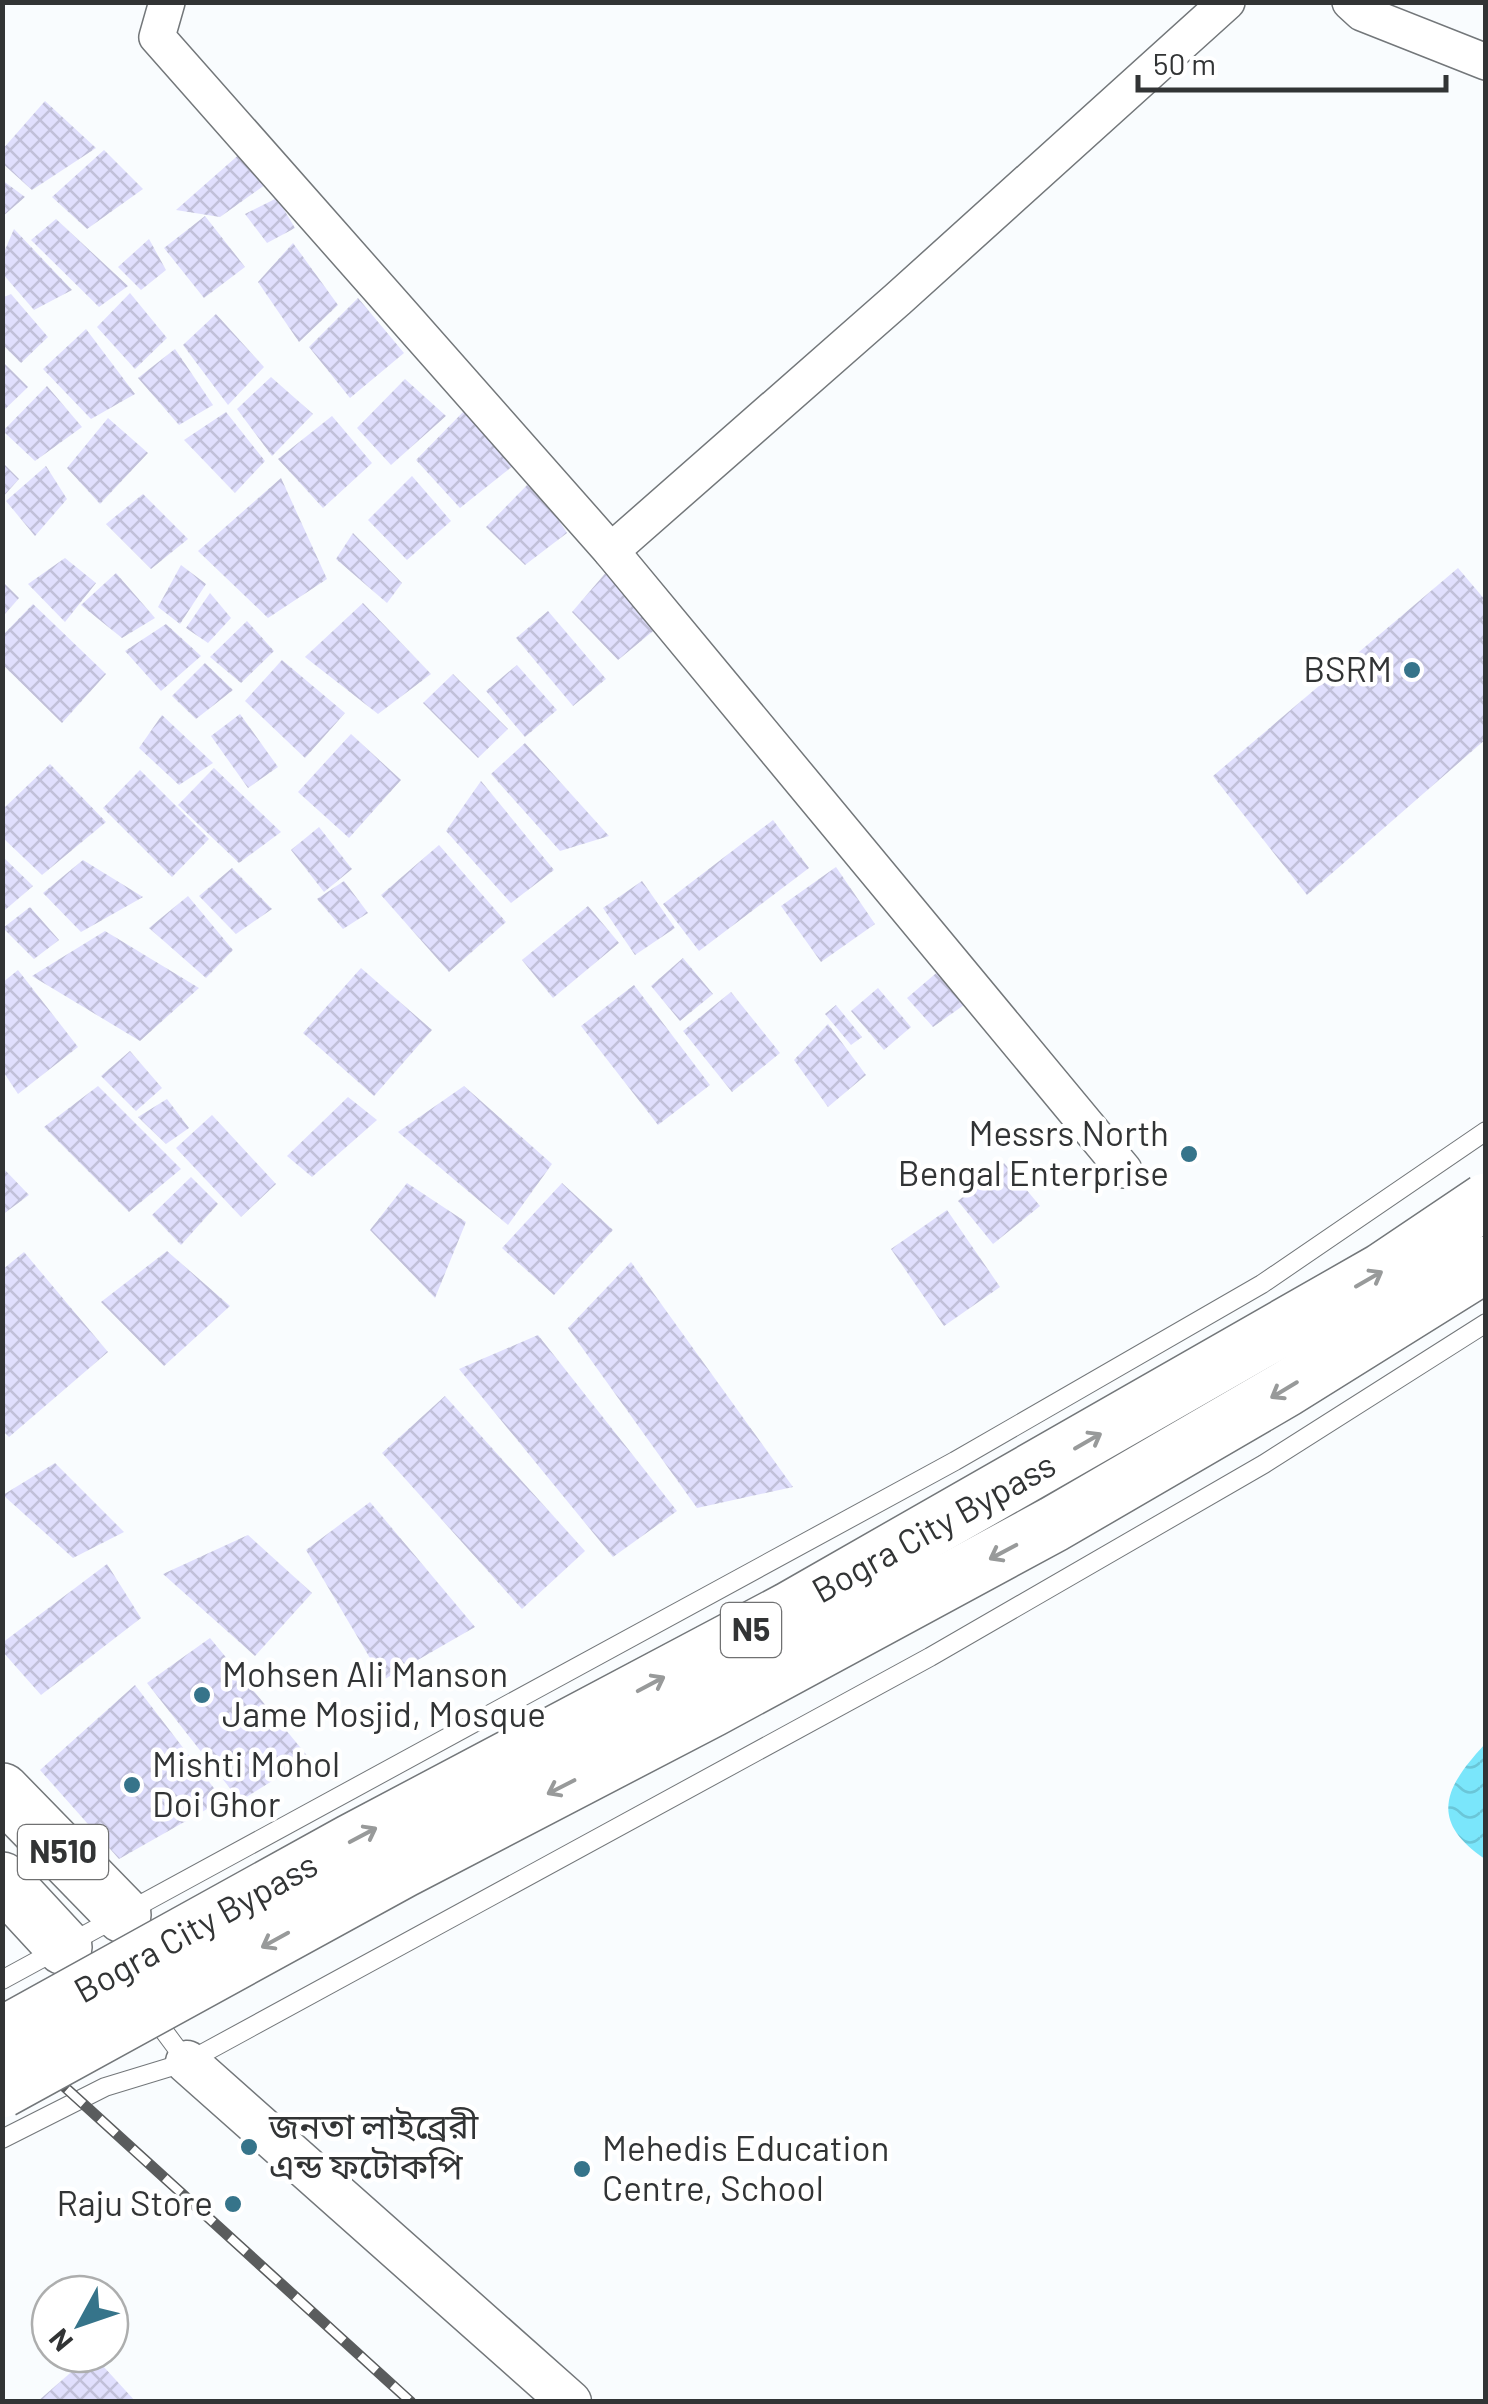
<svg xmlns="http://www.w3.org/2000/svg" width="1488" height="2404" viewBox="0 0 1488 2404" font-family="Barlow,'Noto Sans Bengali',sans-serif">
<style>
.water{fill:url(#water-waves)}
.building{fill:url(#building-cross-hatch)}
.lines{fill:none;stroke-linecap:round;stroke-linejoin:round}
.service-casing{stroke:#73777a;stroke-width:20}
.minor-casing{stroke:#73777a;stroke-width:38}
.tertiary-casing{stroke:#73777a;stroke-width:45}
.trunk-casing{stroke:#73777a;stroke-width:58}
.service{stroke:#fff;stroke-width:18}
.minor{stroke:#fff;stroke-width:35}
.tertiary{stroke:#fff;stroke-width:42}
.trunk{stroke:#fff;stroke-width:55}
.rail-casing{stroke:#5a5c5d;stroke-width:11}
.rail{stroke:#fff;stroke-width:8;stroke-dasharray:22;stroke-linecap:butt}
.trunk-bridge-casing{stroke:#73777a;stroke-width:58;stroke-linecap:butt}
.trunk-bridge{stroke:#fff;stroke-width:55}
.oneway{stroke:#989a9a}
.poi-dot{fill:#36748a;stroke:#fff;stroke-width:4}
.labels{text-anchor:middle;stroke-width:9;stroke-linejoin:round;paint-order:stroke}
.shield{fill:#fff;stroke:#707172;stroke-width:2.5}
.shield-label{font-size:32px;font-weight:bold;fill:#323435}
.poi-label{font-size:35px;fill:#323435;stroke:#fff;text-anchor:start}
.street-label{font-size:35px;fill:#323435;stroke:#fff}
</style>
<defs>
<pattern id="water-waves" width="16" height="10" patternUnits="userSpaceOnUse" patternTransform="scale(2.5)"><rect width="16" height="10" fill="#7ae6fb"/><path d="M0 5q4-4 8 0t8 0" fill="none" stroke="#6ac6d8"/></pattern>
<pattern id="building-cross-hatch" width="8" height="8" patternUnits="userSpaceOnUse" patternTransform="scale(2.5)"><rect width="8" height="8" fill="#e0dffd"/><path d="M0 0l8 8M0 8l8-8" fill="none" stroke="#c1c0d9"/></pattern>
</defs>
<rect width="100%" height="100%" fill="#f9fcfe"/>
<!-- water -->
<path class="water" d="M1485,1744V1859C1427,1820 1446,1786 1485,1744Z"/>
<!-- building -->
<g class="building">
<polygon points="45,101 96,148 32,190 2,163 2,150"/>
<polygon points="104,150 143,189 87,229 52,197"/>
<polygon points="243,151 269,182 220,217 176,210"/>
<polygon points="2,180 25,197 2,217"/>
<polygon points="277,198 295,228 267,243 245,214"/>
<polygon points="205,216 245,267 204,298 164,248"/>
<polygon points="56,219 128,286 99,307 31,240"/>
<polygon points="14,229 72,290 34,310 2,273 2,257"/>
<polygon points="149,239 166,270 141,290 118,267"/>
<polygon points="293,243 338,305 299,342 258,282"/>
<polygon points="130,293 167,338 135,369 97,327"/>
<polygon points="11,294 48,337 21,363 2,344 2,298"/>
<polygon points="358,298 404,353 350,398 309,347"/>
<polygon points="216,314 264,367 228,405 183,345"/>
<polygon points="86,329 135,394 91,419 43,369"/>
<polygon points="175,349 213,405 179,425 138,378"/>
<polygon points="2,361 28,387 2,412"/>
<polygon points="271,377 313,414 272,456 237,409"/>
<polygon points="405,379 446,416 391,465 357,428"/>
<polygon points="47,386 82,427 35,461 3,431"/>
<polygon points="465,410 519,461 460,508 416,460"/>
<polygon points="226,412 265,461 235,493 184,440"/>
<polygon points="332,416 372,463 323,508 278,459"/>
<polygon points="108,418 148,453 100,504 67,468"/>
<polygon points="2,462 19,479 2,498"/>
<polygon points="46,466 67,499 35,536 6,501"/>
<polygon points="412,476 451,521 407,560 368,520"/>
<polygon points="281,478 327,579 268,618 198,551"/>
<polygon points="533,479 567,533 525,565 486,527"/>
<polygon points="143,494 188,539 151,569 106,524"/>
<polygon points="353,533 402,583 387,603 336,559"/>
<polygon points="65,558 96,583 65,622 28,584"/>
<polygon points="181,565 206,584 180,624 158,607"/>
<polygon points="1458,568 1486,601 1486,739 1307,895 1213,776"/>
<polygon points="609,569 658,627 618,660 572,612"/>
<polygon points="116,573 155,618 122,638 81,605"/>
<polygon points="3,582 19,598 3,616"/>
<polygon points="210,593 231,618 208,643 186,628"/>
<polygon points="363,603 431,674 378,714 305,657"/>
<polygon points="33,604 106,674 62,723 2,664 2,636"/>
<polygon points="548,611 606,679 573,706 516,638"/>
<polygon points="247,621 274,651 241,683 210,657"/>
<polygon points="166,624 201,656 161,691 125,651"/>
<polygon points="282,660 345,713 305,758 245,701"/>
<polygon points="205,663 233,690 196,719 172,696"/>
<polygon points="517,665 557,710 525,737 486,691"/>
<polygon points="453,674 508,729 478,758 423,703"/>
<polygon points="240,714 278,767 248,788 211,736"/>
<polygon points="162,715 213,763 179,785 139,748"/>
<polygon points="351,734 401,780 349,838 298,792"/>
<polygon points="525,743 609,836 560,851 491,774"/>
<polygon points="50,764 106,822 42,875 2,837 2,810"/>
<polygon points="214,768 281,832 239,863 178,805"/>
<polygon points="140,770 209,839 172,877 103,808"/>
<polygon points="481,781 554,870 511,903 446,831"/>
<polygon points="773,820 809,868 699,951 663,904"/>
<polygon points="319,827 352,869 324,892 291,850"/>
<polygon points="439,845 506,922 449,972 381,895"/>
<polygon points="2,856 33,886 5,910 2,908"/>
<polygon points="83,860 143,897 81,932 43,893"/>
<polygon points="836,867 875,924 821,962 781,906"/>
<polygon points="232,868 272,909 236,934 199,896"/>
<polygon points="344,881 368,913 343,929 317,899"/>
<polygon points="642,881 675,928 635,955 603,908"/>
<polygon points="188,896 233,950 206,978 149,928"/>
<polygon points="588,906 619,943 553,998 522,960"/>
<polygon points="30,907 59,940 34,959 3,928"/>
<polygon points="105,931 199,988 140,1041 32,976"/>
<polygon points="683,958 713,994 680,1021 651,986"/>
<polygon points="361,968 432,1030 374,1096 303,1033"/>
<polygon points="941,969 964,1005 933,1027 907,998"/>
<polygon points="18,970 78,1047 18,1094 2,1070 2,983"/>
<polygon points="634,985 710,1085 658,1125 581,1026"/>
<polygon points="878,988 911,1027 884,1050 851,1011"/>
<polygon points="731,992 780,1053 732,1092 683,1031"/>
<polygon points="836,1005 862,1037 851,1045 825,1014"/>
<polygon points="828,1024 866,1075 828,1107 794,1060"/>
<polygon points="130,1051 162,1088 136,1111 101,1076"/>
<polygon points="98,1086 181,1169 129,1212 44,1127"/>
<polygon points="464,1086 552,1164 508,1225 398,1132"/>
<polygon points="348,1097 377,1120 312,1177 287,1156"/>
<polygon points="167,1099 189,1128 166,1144 138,1117"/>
<polygon points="212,1115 276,1184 241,1217 176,1148"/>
<polygon points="1004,1163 1040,1206 993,1244 958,1201"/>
<polygon points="2,1167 29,1195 2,1215"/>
<polygon points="191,1177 218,1204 181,1245 152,1215"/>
<polygon points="407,1183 466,1222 435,1298 370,1230"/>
<polygon points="562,1183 613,1230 554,1295 502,1248"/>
<polygon points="947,1210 1000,1287 944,1326 891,1249"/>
<polygon points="167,1251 230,1306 164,1366 101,1302"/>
<polygon points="24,1252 108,1352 9,1437 2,1430 2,1270"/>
<polygon points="631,1262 793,1487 697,1508 568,1328"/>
<polygon points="538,1335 677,1511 613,1557 459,1369"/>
<polygon points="445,1396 585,1551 522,1609 382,1453"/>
<polygon points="55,1463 124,1532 73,1558 3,1495"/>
<polygon points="370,1502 475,1627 383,1680 306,1550"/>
<polygon points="248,1535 312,1593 255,1656 163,1574"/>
<polygon points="107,1564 141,1618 41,1695 2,1651 2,1643"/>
<polygon points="210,1638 309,1758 240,1801 147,1683"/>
<polygon points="135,1685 223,1800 119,1859 40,1770"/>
<polygon points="92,2354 136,2402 37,2402"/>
</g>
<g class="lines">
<defs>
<g id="service">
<polyline points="2,1980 955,1461 1262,1284 1486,1131"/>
<polyline points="152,2015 187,2062"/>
<polyline points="2,2139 105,2087 187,2062 930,1657 1264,1464 1486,1323"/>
</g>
<g id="minor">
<polyline points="167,2 157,37 611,551 1124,1170"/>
<polyline points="1350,2 1362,13 1486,62"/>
<polyline points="611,551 898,299 1227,2"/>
</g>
<polyline id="tertiary" points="187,2062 570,2402"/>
<g id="trunk">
<polyline points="2,1791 123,1915"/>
<polyline points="2,1880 64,1947"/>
</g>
</defs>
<!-- service casing -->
<use href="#service" class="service-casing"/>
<!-- minor casing -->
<use href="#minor" class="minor-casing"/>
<!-- tertiary casing -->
<use href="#tertiary" class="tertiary-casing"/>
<!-- trunk casing -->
<use href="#trunk" class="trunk-casing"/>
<!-- service -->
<use href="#service" class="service"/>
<!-- minor -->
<use href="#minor" class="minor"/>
<!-- tertiary -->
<use href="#tertiary" class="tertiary"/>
<!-- trunk -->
<use href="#trunk" class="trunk"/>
<defs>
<polyline id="rail" points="2,2030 411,2402"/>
</defs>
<!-- rail casing -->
<use href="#rail" class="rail-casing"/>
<!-- rail -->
<use href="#rail" class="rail"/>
<defs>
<g id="trunk-bridge">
<polyline points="2,2035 351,1842 789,1610 1382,1271 1486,1201"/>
<polyline points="2,2090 403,1870 712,1709 1054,1524 1286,1389 1486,1264"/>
</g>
</defs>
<!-- trunk-bridge casing -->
<use href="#trunk-bridge" class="trunk-bridge-casing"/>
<!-- trunk-bridge -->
<use href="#trunk-bridge" class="trunk-bridge"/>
</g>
<!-- one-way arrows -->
<defs><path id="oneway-shaft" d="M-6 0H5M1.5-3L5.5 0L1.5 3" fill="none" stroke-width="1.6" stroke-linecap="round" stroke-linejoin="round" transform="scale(2.5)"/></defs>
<g class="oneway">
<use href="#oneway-shaft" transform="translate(1369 1279) rotate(-30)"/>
<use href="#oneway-shaft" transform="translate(1284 1390) rotate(149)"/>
<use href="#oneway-shaft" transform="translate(1088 1441) rotate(-30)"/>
<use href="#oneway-shaft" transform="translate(1003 1552) rotate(152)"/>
<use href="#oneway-shaft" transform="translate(651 1684) rotate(-28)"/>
<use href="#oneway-shaft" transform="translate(561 1787) rotate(153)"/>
<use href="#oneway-shaft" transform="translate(363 1835) rotate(-28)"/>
<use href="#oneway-shaft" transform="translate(275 1940) rotate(151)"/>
</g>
<!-- markers -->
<g class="poi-dot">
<circle cx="1412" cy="670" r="10"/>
<circle cx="1189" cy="1154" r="10"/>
<circle cx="202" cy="1695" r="10"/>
<circle cx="132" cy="1785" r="10"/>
<circle cx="249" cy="2147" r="10"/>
<circle cx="582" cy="2169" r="10"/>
<circle cx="233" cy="2204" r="10"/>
</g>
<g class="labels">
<!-- shield labels -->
<g class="shield">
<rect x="721" y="1603" width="60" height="54" rx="8"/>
<rect x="18" y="1825" width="90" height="54" rx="8"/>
</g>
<g class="shield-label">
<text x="751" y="1641">N5</text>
<text x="63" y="1863">N510</text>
</g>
<!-- poi labels -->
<g class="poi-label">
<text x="1392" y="682" text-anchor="end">BSRM</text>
<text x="1169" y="1146" text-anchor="end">Messrs North<tspan x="1169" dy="40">Bengal Enterprise</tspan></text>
<text x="222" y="1687">Mohsen Ali Manson<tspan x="222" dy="40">Jame Mosjid, Mosque</tspan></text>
<text x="152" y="1777">Mishti Mohol<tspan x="152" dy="40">Doi Ghor</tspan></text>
<text x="269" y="2139">জনতা লাইব্রেরী<tspan x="269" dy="40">এন্ড ফটোকপি</tspan></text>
<text x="602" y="2161">Mehedis Education<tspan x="602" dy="40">Centre, School</tspan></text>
<text x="213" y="2216" text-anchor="end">Raju Store</text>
</g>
<!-- street labels -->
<g class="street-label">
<text transform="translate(934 1528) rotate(-29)" y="12">Bogra City Bypass</text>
<text transform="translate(196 1928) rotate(-29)" y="12">Bogra City Bypass</text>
</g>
</g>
<!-- border -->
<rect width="1488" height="2404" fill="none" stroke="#323435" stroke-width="10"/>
<!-- north arrow -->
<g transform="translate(80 2324) rotate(230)"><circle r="48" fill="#ffffff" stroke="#adaeae" stroke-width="2.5"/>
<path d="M0-8L18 38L0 25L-18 38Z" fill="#36748a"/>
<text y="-15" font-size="28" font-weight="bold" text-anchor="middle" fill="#323435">N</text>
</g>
<!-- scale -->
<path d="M1138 75v15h308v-15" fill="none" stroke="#323435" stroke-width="5"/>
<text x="1153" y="75" font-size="30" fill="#323435" stroke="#ffffff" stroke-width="8" paint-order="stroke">50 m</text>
</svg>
